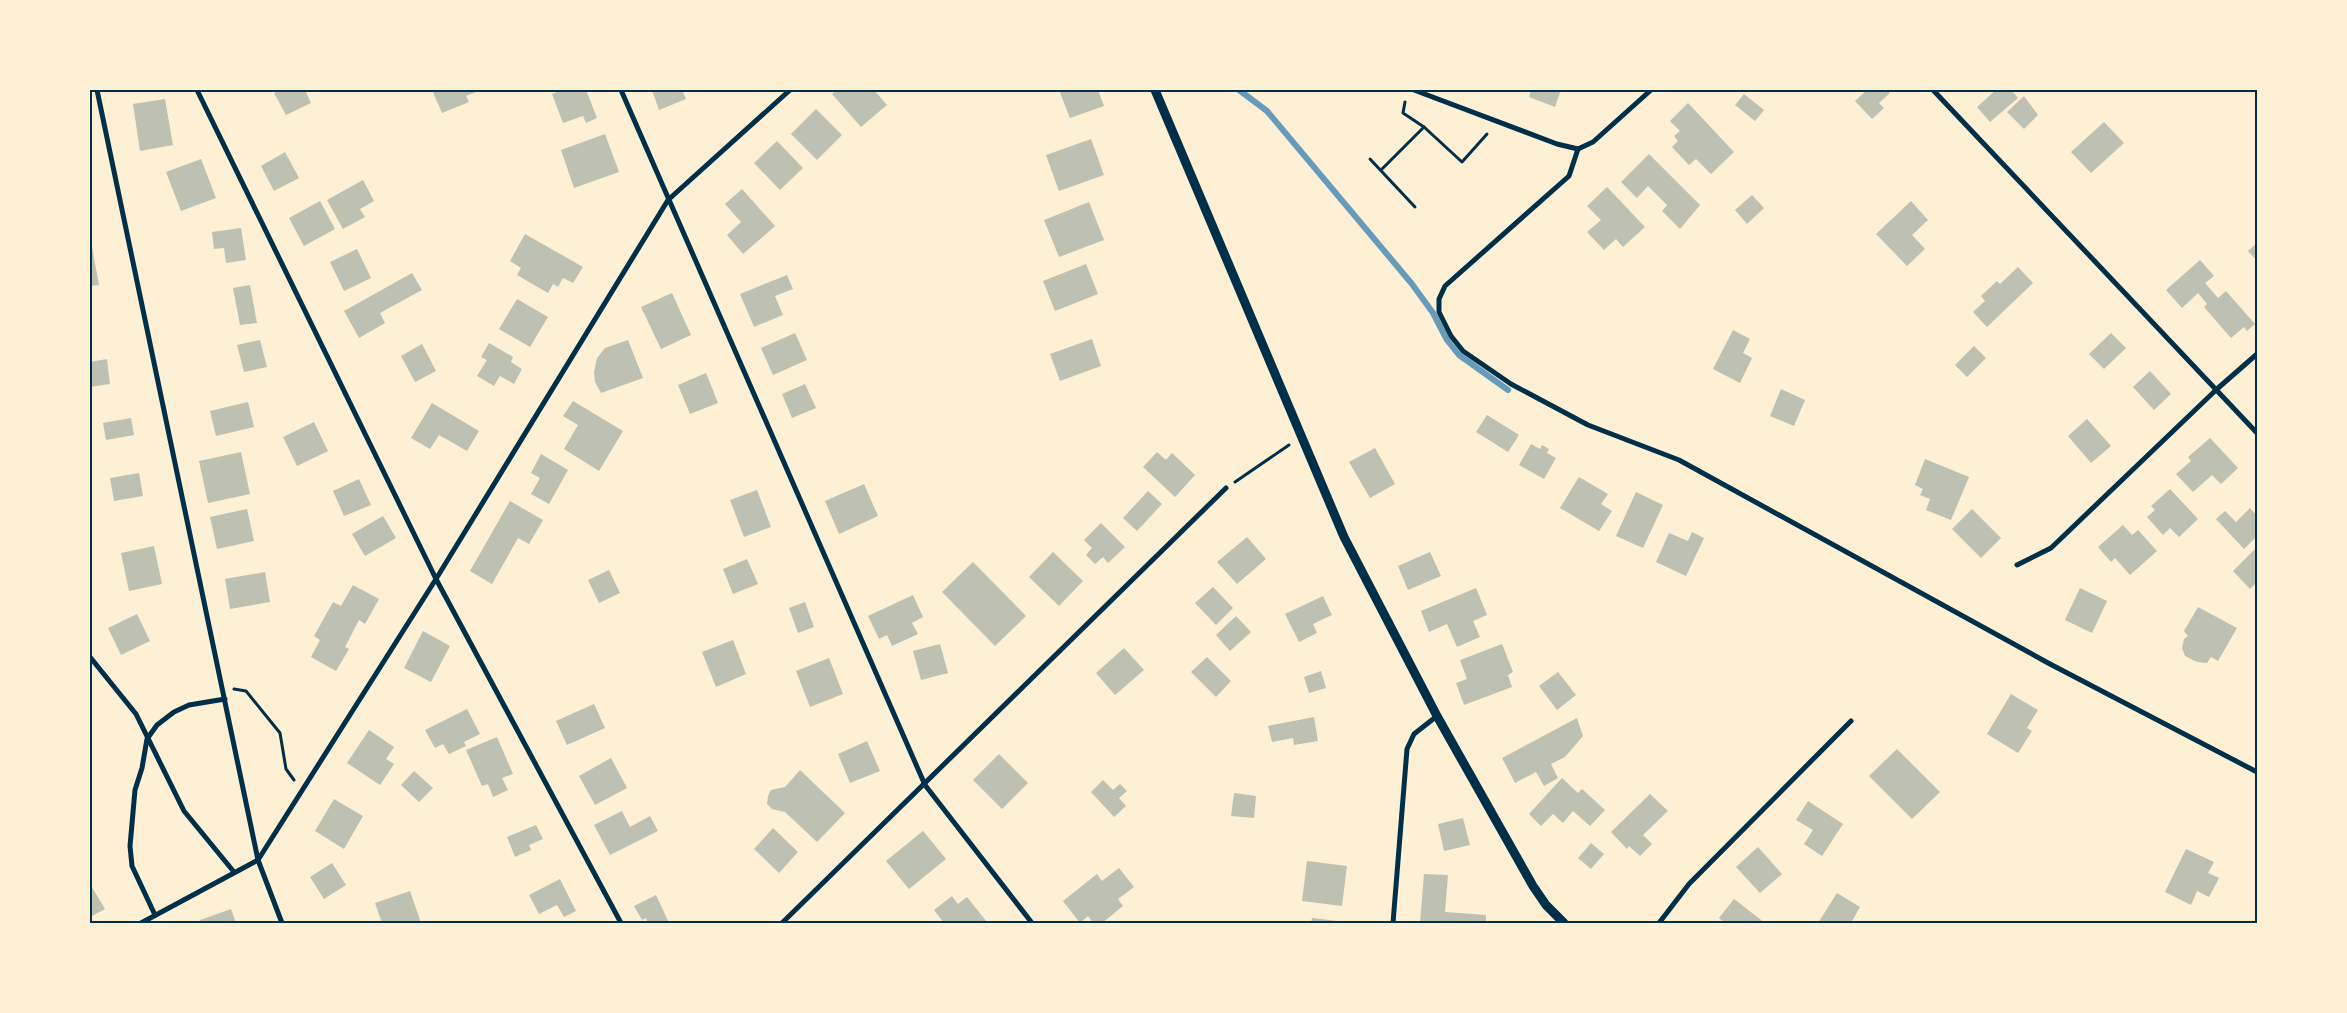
<svg xmlns="http://www.w3.org/2000/svg" width="2347" height="1013" viewBox="0 0 2347 1013" font-family="'DM Sans',sans-serif">
<style>
.lines{fill:none;stroke-linecap:round;stroke-linejoin:round}
.stream{stroke:#669bbc;stroke-width:6}
.building{fill:#bec0b2}
.path{stroke:#003049;stroke-width:3}
.minor{stroke:#003049;stroke-width:5}
.tertiary{stroke:#003049;stroke-width:9}
.neatline{fill:none;stroke:#003049;stroke-width:2}
</style>
<rect width="100%" height="100%" fill="#fdf0d5"/>
<g class="lines">
<!-- stream -->
<polyline class="stream" points="1239,90 1267,111 1412,284 1433,313 1447,340 1459,355 1508,390"/>
</g>
<!-- building -->
<g class="building">
<polygon points="281,90 305,90 311,103 286,115 274,93"/>
<polygon points="432,90 481,90 466,96 469,102 442,113"/>
<polygon points="562,90 586,90 597,118 586,123 583,116 563,123 552,94"/>
<polygon points="652,90 682,90 686,99 659,110"/>
<polygon points="837,90 874,90 887,105 861,127 832,94"/>
<polygon points="1059,90 1098,90 1104,106 1070,118"/>
<polygon points="1531,90 1561,90 1555,107 1529,97"/>
<polygon points="1867,90 1887,90 1890,93 1879,103 1884,108 1872,119 1855,101"/>
<polygon points="1996,90 2011,90 2018,98 1990,122 1977,107"/>
<polygon points="1744,94 1764,110 1755,121 1735,105"/>
<polygon points="2024,96 2038,115 2024,129 2007,112"/>
<polygon points="165,99 173,145 140,151 133,104"/>
<polygon points="1688,103 1734,152 1711,174 1696,159 1689,165 1672,147 1678,141 1674,136 1680,131 1670,121"/>
<polygon points="816,109 842,135 817,160 791,134"/>
<polygon points="2104,122 2124,143 2091,173 2071,152"/>
<polygon points="605,134 619,172 574,188 561,150"/>
<polygon points="1091,139 1104,175 1059,191 1046,155"/>
<polygon points="777,141 803,168 780,190 754,163"/>
<polygon points="285,152 299,178 274,191 261,166"/>
<polygon points="1649,154 1700,205 1680,229 1662,211 1667,205 1648,186 1637,198 1621,182"/>
<polygon points="201,159 216,198 181,211 166,172"/>
<polygon points="363,180 374,201 360,209 365,217 343,229 327,200"/>
<polygon points="1607,187 1645,227 1623,247 1616,239 1604,250 1587,232 1601,220 1587,206"/>
<polygon points="742,189 775,226 743,254 727,235 741,222 725,204"/>
<polygon points="1752,195 1764,208 1747,224 1735,210"/>
<polygon points="320,201 335,229 304,246 289,218"/>
<polygon points="1911,201 1928,220 1912,235 1925,249 1907,266 1876,234"/>
<polygon points="1089,202 1104,240 1059,257 1044,220"/>
<polygon points="241,228 246,260 226,263 224,248 214,249 212,232"/>
<polygon points="525,234 583,267 573,283 563,278 558,287 553,284 548,293 517,275 521,268 510,261"/>
<polygon points="2257,243 2257,261 2248,251"/>
<polygon points="90,247 92,247 99,285 90,286"/>
<polygon points="357,249 371,278 344,291 330,262"/>
<polygon points="2200,260 2214,276 2205,283 2218,298 2226,291 2255,324 2247,331 2244,327 2231,338 2204,307 2207,304 2198,293 2182,308 2166,290"/>
<polygon points="1086,264 1098,294 1055,311 1043,281"/>
<polygon points="2018,267 2033,283 1987,327 1973,312 1985,301 1981,296 1997,281 2000,284"/>
<polygon points="412,273 422,290 380,313 385,323 359,338 344,311"/>
<polygon points="787,275 793,289 775,296 783,315 754,327 740,294"/>
<polygon points="250,285 257,323 240,325 233,288"/>
<polygon points="672,293 691,335 661,349 641,307"/>
<polygon points="517,299 548,317 530,347 499,329"/>
<polygon points="1733,330 1750,339 1743,353 1752,358 1740,383 1713,369"/>
<polygon points="795,333 807,360 773,375 761,348"/>
<polygon points="2111,333 2126,348 2104,369 2089,354"/>
<polygon points="1092,339 1101,366 1060,381 1050,354"/>
<polygon points="260,340 267,367 244,372 237,345"/>
<polygon points="628,340 643,378 601,393 595,382 594,372 597,358 605,348"/>
<polygon points="489,343 513,357 511,362 522,369 514,384 500,376 494,386 477,376 487,360 481,357"/>
<polygon points="422,344 436,371 415,382 401,356"/>
<polygon points="1974,346 1986,358 1967,377 1955,365"/>
<polygon points="107,359 110,384 90,387 90,362"/>
<polygon points="2150,371 2171,394 2154,410 2133,387"/>
<polygon points="706,373 718,403 690,414 678,385"/>
<polygon points="805,384 816,408 792,418 782,394"/>
<polygon points="1781,389 1805,400 1794,426 1770,416"/>
<polygon points="573,401 623,431 599,471 564,449 578,425 563,416"/>
<polygon points="248,402 254,427 216,436 210,411"/>
<polygon points="432,403 479,431 467,451 439,435 430,449 411,438"/>
<polygon points="1487,415 1519,435 1508,452 1476,432"/>
<polygon points="131,418 134,435 106,440 103,423"/>
<polygon points="2087,419 2111,446 2091,463 2068,436"/>
<polygon points="314,422 328,451 297,466 283,437"/>
<polygon points="2210,438 2238,468 2221,484 2212,475 2193,492 2176,474 2191,461 2188,457"/>
<polygon points="1531,444 1540,449 1542,445 1549,449 1547,453 1556,458 1544,479 1519,465"/>
<polygon points="1375,448 1395,484 1370,498 1349,462"/>
<polygon points="241,452 250,494 208,503 199,461"/>
<polygon points="1157,452 1166,460 1172,453 1195,475 1175,497 1143,467"/>
<polygon points="541,454 568,470 549,504 531,494 540,478 531,473"/>
<polygon points="1925,459 1969,477 1951,520 1926,510 1930,499 1920,495 1923,489 1915,485"/>
<polygon points="139,473 143,496 114,501 110,478"/>
<polygon points="1579,477 1608,494 1601,504 1612,511 1599,531 1560,508"/>
<polygon points="359,479 371,505 344,516 333,491"/>
<polygon points="864,484 878,516 839,534 825,501"/>
<polygon points="2170,489 2198,519 2179,537 2170,528 2163,535 2147,517 2155,510 2151,506"/>
<polygon points="757,490 771,527 744,537 730,500"/>
<polygon points="1148,491 1162,504 1137,531 1123,518"/>
<polygon points="1636,492 1663,505 1643,548 1616,536"/>
<polygon points="510,501 543,520 529,544 518,538 492,584 470,571"/>
<polygon points="2250,508 2257,516 2257,536 2244,549 2216,519 2225,511 2236,522"/>
<polygon points="247,509 254,541 217,549 210,517"/>
<polygon points="1972,509 2001,538 1981,558 1952,529"/>
<polygon points="383,516 396,538 365,556 352,534"/>
<polygon points="1101,523 1125,547 1108,563 1103,557 1095,564 1086,555 1092,548 1084,540"/>
<polygon points="2123,525 2132,535 2138,530 2157,551 2130,575 2115,558 2111,562 2098,547"/>
<polygon points="1692,532 1704,538 1686,576 1656,562 1669,533 1688,541"/>
<polygon points="1247,537 1266,559 1237,584 1217,562"/>
<polygon points="154,546 162,584 129,591 121,553"/>
<polygon points="2257,547 2257,582 2250,589 2233,571"/>
<polygon points="1053,552 1083,581 1059,606 1029,577"/>
<polygon points="1430,552 1441,576 1408,590 1398,566"/>
<polygon points="747,559 758,584 733,594 723,569"/>
<polygon points="973,562 1026,616 995,646 942,592"/>
<polygon points="609,570 620,593 599,603 588,580"/>
<polygon points="265,572 270,602 230,609 225,579"/>
<polygon points="353,585 379,599 365,624 359,620 345,647 349,649 336,671 311,657 320,640 314,636 333,602 341,606"/>
<polygon points="1213,587 1233,608 1216,625 1195,603"/>
<polygon points="1476,588 1487,615 1473,621 1480,637 1457,647 1447,624 1429,632 1421,611"/>
<polygon points="2080,588 2107,601 2092,633 2065,620"/>
<polygon points="913,595 923,617 912,623 918,634 892,646 887,635 879,639 868,616"/>
<polygon points="1323,596 1332,615 1313,624 1317,633 1299,642 1285,614"/>
<polygon points="805,602 814,627 798,633 789,608"/>
<polygon points="2198,607 2237,628 2218,661 2211,657 2207,663 2197,662 2185,656 2182,648 2184,639 2188,636 2184,631"/>
<polygon points="137,614 150,641 121,655 108,628"/>
<polygon points="1236,616 1251,632 1230,651 1216,635"/>
<polygon points="423,631 450,646 431,682 404,668"/>
<polygon points="733,640 746,674 716,687 702,652"/>
<polygon points="940,644 948,673 921,680 913,651"/>
<polygon points="1502,644 1513,672 1508,675 1512,687 1464,705 1456,683 1467,679 1460,660"/>
<polygon points="1124,648 1144,670 1115,695 1096,673"/>
<polygon points="1207,657 1231,681 1216,697 1191,672"/>
<polygon points="829,658 843,694 810,707 796,671"/>
<polygon points="1321,671 1326,688 1309,693 1304,677"/>
<polygon points="1558,672 1576,695 1557,710 1539,686"/>
<polygon points="2011,694 2038,710 2027,728 2032,731 2018,753 1987,734"/>
<polygon points="594,704 605,728 567,745 556,721"/>
<polygon points="467,709 480,734 464,742 466,746 449,754 443,744 435,748 425,730"/>
<polygon points="1314,717 1318,741 1294,745 1293,738 1272,742 1268,726"/>
<polygon points="1577,718 1583,736 1565,757 1551,764 1558,778 1544,786 1536,772 1515,783 1502,758"/>
<polygon points="369,730 394,747 386,759 394,764 380,785 347,763"/>
<polygon points="497,737 513,774 502,778 508,790 493,797 488,784 482,786 466,750"/>
<polygon points="867,741 880,771 850,783 838,754"/>
<polygon points="1897,749 1940,792 1912,819 1869,776"/>
<polygon points="999,754 1028,783 1002,809 973,780"/>
<polygon points="611,758 627,788 595,805 579,776"/>
<polygon points="800,770 845,813 817,842 785,812 772,809 767,804 768,796 771,790 785,787"/>
<polygon points="414,771 433,788 419,802 401,785"/>
<polygon points="1562,778 1578,793 1582,789 1605,810 1590,826 1573,811 1563,823 1553,814 1541,826 1529,814"/>
<polygon points="1103,780 1113,790 1120,784 1127,791 1119,798 1126,806 1114,817 1091,792"/>
<polygon points="1234,793 1256,796 1254,818 1231,816"/>
<polygon points="1650,794 1668,811 1643,835 1652,844 1640,856 1629,846 1627,849 1611,832"/>
<polygon points="334,799 363,816 344,849 315,831"/>
<polygon points="1808,801 1843,824 1822,856 1804,844 1813,830 1796,820"/>
<polygon points="622,811 630,827 650,816 658,831 610,855 594,825"/>
<polygon points="1463,818 1470,845 1444,851 1438,824"/>
<polygon points="536,825 543,839 529,845 531,850 515,857 507,837"/>
<polygon points="773,828 798,852 779,873 754,849"/>
<polygon points="923,831 946,859 909,889 886,861"/>
<polygon points="1591,843 1604,854 1591,869 1578,858"/>
<polygon points="1758,847 1782,874 1760,893 1736,867"/>
<polygon points="2186,849 2214,862 2208,873 2219,878 2209,897 2197,891 2191,905 2165,892"/>
<polygon points="1307,861 1347,866 1342,906 1302,901"/>
<polygon points="332,863 346,885 324,899 310,877"/>
<polygon points="1119,868 1134,887 1118,899 1123,906 1102,923 1093,923 1088,916 1080,923 1063,901 1097,874 1102,881"/>
<polygon points="1424,874 1448,875 1445,912 1486,915 1486,923 1420,923"/>
<polygon points="560,879 576,911 564,917 557,905 539,914 529,895"/>
<polygon points="90,884 105,909 90,917"/>
<polygon points="410,891 421,923 382,923 375,903"/>
<polygon points="1837,893 1860,907 1851,923 1818,923"/>
<polygon points="656,895 669,923 648,923 646,918 642,920 634,906"/>
<polygon points="952,896 958,904 967,897 987,922 944,923 934,910"/>
<polygon points="1734,899 1765,923 1725,923 1719,918"/>
<polygon points="231,909 236,923 201,923 200,920"/>
<polygon points="1312,918 1346,922 1346,923 1311,923"/>
</g>
<g class="lines">
<!-- path -->
<g class="path">
<polyline points="1405,102 1403,113 1424,127 1462,162 1487,134"/>
<polyline points="1370,159 1415,207"/>
<polyline points="1381,170 1424,127"/>
<polyline points="1235,482 1289,445"/>
<polyline points="234,689 246,691 280,733 286,769 294,780"/>
</g>
<!-- minor -->
<g class="minor">
<polyline points="97,90 258,860 282,923"/>
<polyline points="197,90 436,579 621,923"/>
<polyline points="621,90 925,785 1032,923"/>
<polyline points="1414,90 1557,144 1578,149"/>
<polyline points="1933,90 2257,433"/>
<polyline points="1578,149 1569,176 1445,286 1439,299 1439,312 1451,336 1463,351 1511,384 1588,425 1679,460 2050,664 2257,772"/>
<polyline points="1578,149 1593,142 1651,90"/>
<polyline points="2017,565 2051,548 2217,389 2257,354"/>
<polyline points="90,657 136,714 184,811 234,872"/>
<polyline points="155,915 132,866 130,846 135,790 142,768 147,739 157,725 174,712 189,705 225,699"/>
<polyline points="141,923 258,860 436,579 668,200 790,90"/>
<polyline points="782,923 1226,488"/>
<polyline points="1393,923 1407,749 1414,734 1437,716"/>
<polyline points="1659,923 1689,884 1851,721"/>
</g>
<!-- tertiary -->
<polyline class="tertiary" points="1155,90 1344,537 1437,716 1533,886 1546,905 1564,923"/>
</g>
<!-- border -->
<rect width="2347" height="1013" fill="none" stroke="#fdf0d5" stroke-width="182"/>
<rect x="91" y="91" width="2165" height="831" class="neatline"/>
</svg>
